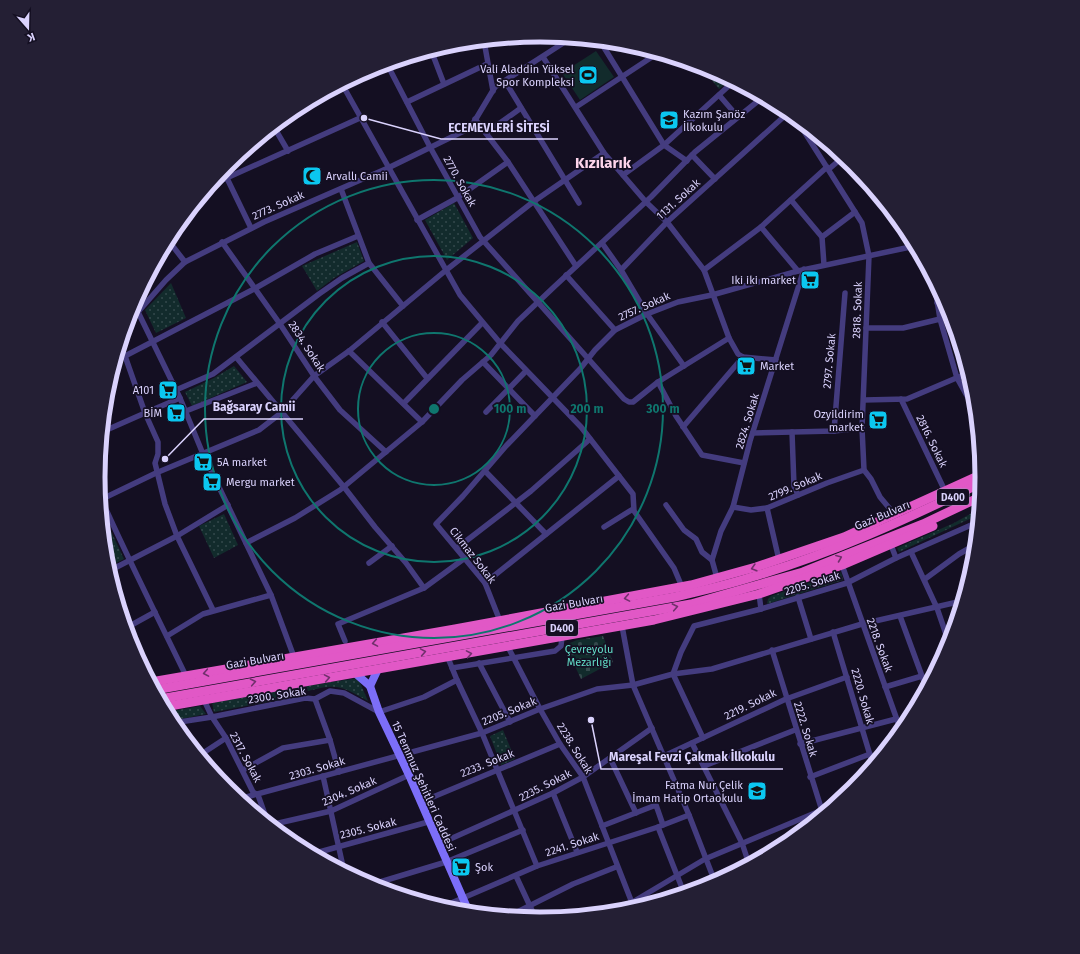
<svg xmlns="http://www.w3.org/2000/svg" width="1080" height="954" viewBox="0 0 1080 954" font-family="'Fira Sans',sans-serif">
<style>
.grass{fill:url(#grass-dots)}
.cemetery{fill:url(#cemetery-stones)}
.pitch{fill:#122b2c}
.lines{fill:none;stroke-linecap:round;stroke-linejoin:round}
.minor{stroke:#443c7f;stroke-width:5.5}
.secondary{stroke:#7c6ef8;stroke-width:8}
.trunk{stroke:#e158c6;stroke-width:9}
.oneway{stroke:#70306c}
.ring{fill:none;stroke:#0f766e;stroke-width:2}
.labels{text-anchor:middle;stroke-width:3.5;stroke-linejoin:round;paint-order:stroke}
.shield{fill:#140f22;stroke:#9f98bb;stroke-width:1}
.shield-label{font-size:10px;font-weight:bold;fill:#dad2fd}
.poi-label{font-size:11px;fill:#dad2fd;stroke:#140f22;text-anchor:end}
.street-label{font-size:11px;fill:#dad2fd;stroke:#140f22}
.park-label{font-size:11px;fill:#61dac5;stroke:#140f22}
.district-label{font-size:15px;font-weight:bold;fill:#fdd4eb;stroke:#140f22}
.rim{fill:none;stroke:#dad2fd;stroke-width:5}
.centre{fill:#0f766e;stroke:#140f22;stroke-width:2}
.ring-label{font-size:12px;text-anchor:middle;font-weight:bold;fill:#0f766e;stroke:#140f22;stroke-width:3.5;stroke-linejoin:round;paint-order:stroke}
.leader{fill:none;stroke:#dad2fd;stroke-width:1.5}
.callout-dot{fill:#dad2fd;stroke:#140f22;stroke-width:1.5}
.callout-label{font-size:12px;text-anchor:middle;font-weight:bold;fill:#dad2fd;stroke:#140f22;stroke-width:3.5;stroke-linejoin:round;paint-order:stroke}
</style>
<defs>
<pattern id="grass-dots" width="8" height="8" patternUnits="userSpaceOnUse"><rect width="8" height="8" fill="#122b2c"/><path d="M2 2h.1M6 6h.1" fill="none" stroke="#34494c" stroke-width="1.8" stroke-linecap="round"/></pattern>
<pattern id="cemetery-stones" width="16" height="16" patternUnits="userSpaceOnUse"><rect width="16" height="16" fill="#122b2c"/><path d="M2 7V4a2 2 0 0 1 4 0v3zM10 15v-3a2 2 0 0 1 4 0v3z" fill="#34494c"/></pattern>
</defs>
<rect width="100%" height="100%" fill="#140f22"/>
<!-- grass -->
<g class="grass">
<polygon points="700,66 730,80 719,89"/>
<polygon points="454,203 473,238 447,260 425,220"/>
<polygon points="357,242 364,261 334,278 317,291 302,266"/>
<polygon points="171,283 186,318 156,333 145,310"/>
<polygon points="234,366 247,382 192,406 185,392 214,378"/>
<polygon points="979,509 978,515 899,552 897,548 954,523"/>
<polygon points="101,510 124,559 108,567 106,563"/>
<polygon points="224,514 238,545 214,558 199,526"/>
<polygon points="841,572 843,580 767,604 768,599 771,596"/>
<path d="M358,678L368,701C341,686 338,683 308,691L306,686Z"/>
<polygon points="297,688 299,696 214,712 212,703"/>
<polygon points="200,706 206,714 171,721 167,712"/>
<polygon points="503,730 515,759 501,765 490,736"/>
</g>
<!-- cemetery -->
<polygon class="cemetery" points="603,636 613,662 581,679 565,645 577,640"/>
<!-- pitch -->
<polygon class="pitch" points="596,51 614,77 580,100 562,73"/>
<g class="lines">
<!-- minor -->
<g class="minor">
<polyline points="484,41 493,91"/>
<polyline points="600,41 664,145 687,161"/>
<polyline points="431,50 444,84"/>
<polyline points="543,57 604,153 646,202 667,222 704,270 729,338 738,354 743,357 776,360"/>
<polyline points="387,64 430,147 480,237 624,399 629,402 633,402 658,382 729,338"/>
<polyline points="505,81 579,203"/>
<polyline points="342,84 460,295 501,344 581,427 619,476 633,494 634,511 674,568 682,587"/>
<polyline points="719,95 738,117"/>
<polyline points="407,102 487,64"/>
<polyline points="576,107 658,53"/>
<polyline points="795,117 862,223 869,256 862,428 864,470 871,479 880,497 895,515"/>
<polyline points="475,119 508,162 576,266"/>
<polyline points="274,127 288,151"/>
<polyline points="486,133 521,108"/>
<polyline points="692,155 715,179"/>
<polyline points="829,169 843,157"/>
<polyline points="223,170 251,228"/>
<polyline points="623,175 664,145 733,82"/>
<polyline points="211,185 360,118"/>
<polyline points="341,189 369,263 403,306"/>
<polyline points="791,200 822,237 824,265"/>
<polyline points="417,220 457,198 508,162"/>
<polyline points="761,227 798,271"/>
<polyline points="822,237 855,212"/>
<polyline points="168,240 185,262"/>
<polyline points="222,242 280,324 314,376 340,410 386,452"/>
<polyline points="602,243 621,270"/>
<polyline points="704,270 761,227 827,167"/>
<polyline points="566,275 615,330"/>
<polyline points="934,281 940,319 957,378 976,412"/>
<polyline points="937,303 945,301"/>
<polyline points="132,307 138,312 180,398 203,454 271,595 294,657"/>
<polyline points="138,312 166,280 185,262 264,222 388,168 466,130 474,122 495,87 571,38"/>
<polyline points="382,322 427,378"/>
<polyline points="866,328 903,328 940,319"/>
<polyline points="120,347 125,356 254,289 315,254 358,236"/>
<polyline points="349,351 422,422"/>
<polyline points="236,357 344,487 375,527 406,563 424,588"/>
<polyline points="483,362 535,416"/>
<polyline points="684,366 647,314 621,270 667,222 789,112"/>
<polyline points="658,382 676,416 702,455 744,463"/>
<polyline points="176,390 213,374 319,294 342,278 369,263"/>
<polyline points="180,398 145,413 158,442 158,454 155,463 165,504 177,536 213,610"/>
<polyline points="901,399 945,491"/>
<polyline points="864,400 907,399 968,373"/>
<polyline points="404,403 482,323"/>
<polyline points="186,411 257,383"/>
<polyline points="486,412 526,371"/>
<polyline points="683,427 743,357"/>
<polyline points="834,431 845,293"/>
<polyline points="102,432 145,413 125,356 116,360"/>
<polyline points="792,432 794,486 798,495"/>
<polyline points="753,433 834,431 862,428"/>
<polyline points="485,471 546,534"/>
<path d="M100,496C127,557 157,616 186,676"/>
<polyline points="100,500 156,473 259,430 281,413 314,376 349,351 445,271 533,202 604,153"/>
<polyline points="666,505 684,530 696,539 702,552 712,560"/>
<polyline points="733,507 751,510 767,508 827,483 864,470"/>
<polyline points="767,508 779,560"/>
<polyline points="604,527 633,509"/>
<polyline points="246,543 295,518 340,490 422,422 462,380 491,355 518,321 555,286 651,197 695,152 763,97"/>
<polyline points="891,545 896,558"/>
<polyline points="457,548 531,491 590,439"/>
<polyline points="911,552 937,608 949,643"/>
<polyline points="369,563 392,546"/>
<polyline points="842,565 901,731"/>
<polyline points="109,571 177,536 228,505"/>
<polyline points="717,578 712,560 721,531 733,507 750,441 804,269"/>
<polyline points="925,579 959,554 975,545"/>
<polyline points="485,583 619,476"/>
<polyline points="759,594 761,609"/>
<polyline points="798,597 811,639"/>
<polyline points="900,616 926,687"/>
<polyline points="500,621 485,583 436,524 463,496 506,446 580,369 595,350 615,330 647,314 678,302 712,295 798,271 915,246"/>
<polyline points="622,626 633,685 689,815 715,882"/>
<polyline points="126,628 155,612"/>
<polyline points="833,632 873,765"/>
<polyline points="167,636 203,614 271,595"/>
<polyline points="345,641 338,624 424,588 465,558"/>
<polyline points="508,647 540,709 560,744 583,777 634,908"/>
<polyline points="772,650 823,814"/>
<polyline points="448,658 457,680 482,733 537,866"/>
<polyline points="479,663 510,722"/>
<polyline points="452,668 555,651 561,646 562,637"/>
<polyline points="299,683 305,698"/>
<polyline points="885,687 922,676"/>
<polyline points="315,699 330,740 339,772"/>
<polyline points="204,700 212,717 226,738 253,792 258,795 268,823"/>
<polyline points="173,723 212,717 305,698 315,699 330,691 344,693 379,712 424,697 457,680"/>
<polyline points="703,738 673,674 681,652 694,626 761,609 847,583 896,558 978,522"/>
<polyline points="692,743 742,843 749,864"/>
<polyline points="800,744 896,719"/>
<polyline points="200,755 226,738"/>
<polyline points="664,756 786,699 847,677"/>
<polyline points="610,758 636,813"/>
<polyline points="704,766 795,730"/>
<polyline points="243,770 283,748 330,740"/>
<polyline points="323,776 344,871"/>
<polyline points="810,777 870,754"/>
<polyline points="553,793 577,852"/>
<polyline points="239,799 482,733 540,709 597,689 633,685 673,674 712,669 862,624 962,601"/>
<polyline points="421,802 560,744"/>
<polyline points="270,825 331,811 409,775"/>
<polyline points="602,826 656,805 663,825"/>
<polyline points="658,827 684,893"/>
<polyline points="439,844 553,793 583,777 652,728"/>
<polyline points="312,854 428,822"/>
<polyline points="516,876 536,919"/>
<polyline points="370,885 446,862 523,830"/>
<polyline points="442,907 537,866 658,827 689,815"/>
<polyline points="611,912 631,903 705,859 834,805"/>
<polyline points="509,916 573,884 616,867"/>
</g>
<!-- secondary -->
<g class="secondary">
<polyline points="355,673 370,686 379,712 409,775 469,912"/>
<polyline points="370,686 378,669"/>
</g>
<!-- trunk -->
<g class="trunk">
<polyline points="151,682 455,629 691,585 756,567 844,537 982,474"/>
<path d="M155,690L675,597C701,591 727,585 752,577C831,554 907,519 981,483"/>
<polyline points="160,699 691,604 803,572 923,524 980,497"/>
<polyline points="164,707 654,620 759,594 842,565 933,526"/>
</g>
</g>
<!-- one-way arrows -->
<defs><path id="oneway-chevron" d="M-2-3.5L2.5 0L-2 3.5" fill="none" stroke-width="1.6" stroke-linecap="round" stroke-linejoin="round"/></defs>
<g class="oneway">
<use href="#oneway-chevron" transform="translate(839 558) rotate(-22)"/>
<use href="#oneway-chevron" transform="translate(754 568) rotate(164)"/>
<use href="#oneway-chevron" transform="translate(627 598) rotate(170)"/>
<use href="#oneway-chevron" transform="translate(675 607) rotate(-11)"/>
<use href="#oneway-chevron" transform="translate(375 643) rotate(170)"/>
<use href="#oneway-chevron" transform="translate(423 652) rotate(-10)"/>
<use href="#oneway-chevron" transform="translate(469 654) rotate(-10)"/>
<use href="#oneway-chevron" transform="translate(206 673) rotate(170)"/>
<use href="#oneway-chevron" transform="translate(327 678) rotate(-10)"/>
<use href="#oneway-chevron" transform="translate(253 682) rotate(-11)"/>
</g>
<!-- distance rings -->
<g class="ring">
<circle cx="434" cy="409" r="76"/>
<circle cx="434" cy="409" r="153"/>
<circle cx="434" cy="409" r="229"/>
</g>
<!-- icons -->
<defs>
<symbol id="stadium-square" viewBox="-11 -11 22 22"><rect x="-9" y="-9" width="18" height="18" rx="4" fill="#0bc7f0" stroke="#140f22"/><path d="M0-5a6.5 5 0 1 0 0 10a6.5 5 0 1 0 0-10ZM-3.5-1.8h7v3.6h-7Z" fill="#111"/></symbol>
<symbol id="school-square" viewBox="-11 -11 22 22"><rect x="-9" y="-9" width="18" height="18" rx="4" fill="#0bc7f0" stroke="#140f22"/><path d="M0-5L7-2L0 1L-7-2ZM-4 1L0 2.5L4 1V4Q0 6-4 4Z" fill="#111"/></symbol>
<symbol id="mosque-square" viewBox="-11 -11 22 22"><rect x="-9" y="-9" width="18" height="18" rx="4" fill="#0bc7f0" stroke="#140f22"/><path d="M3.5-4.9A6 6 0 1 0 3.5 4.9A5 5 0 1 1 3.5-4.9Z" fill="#111"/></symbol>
<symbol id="supermarket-square" viewBox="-11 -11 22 22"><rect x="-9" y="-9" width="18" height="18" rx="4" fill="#0bc7f0" stroke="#140f22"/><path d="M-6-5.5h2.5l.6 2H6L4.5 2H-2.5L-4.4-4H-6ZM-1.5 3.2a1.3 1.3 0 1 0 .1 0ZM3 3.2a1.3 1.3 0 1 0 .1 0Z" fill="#111"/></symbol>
</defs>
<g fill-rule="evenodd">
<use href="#stadium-square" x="577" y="64" width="22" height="22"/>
<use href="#school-square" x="658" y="109" width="22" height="22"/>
<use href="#mosque-square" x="301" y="165" width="22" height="22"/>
<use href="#supermarket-square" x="799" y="269" width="22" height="22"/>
<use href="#supermarket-square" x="735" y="355" width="22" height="22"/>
<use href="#supermarket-square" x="157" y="379" width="22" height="22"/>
<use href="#supermarket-square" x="165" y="402" width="22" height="22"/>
<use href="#supermarket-square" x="867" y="409" width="22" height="22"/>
<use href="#supermarket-square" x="192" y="451" width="22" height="22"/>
<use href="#supermarket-square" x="201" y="471" width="22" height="22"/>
<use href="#school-square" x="746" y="780" width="22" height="22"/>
<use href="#supermarket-square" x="450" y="856" width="22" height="22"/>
</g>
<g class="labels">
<!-- shield labels -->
<g class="shield">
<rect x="937" y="489" width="32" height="16" rx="3"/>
<rect x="546" y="620" width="32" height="16" rx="3"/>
</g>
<g class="shield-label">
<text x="953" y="501">D400</text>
<text x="562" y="632">D400</text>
</g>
<!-- poi labels -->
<g class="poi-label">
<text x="574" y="73">Vali Aladdin Yüksel<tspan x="574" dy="13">Spor Kompleksi</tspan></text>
<text x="683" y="118" text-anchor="start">Kazım Şanöz<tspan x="683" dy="13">İlkokulu</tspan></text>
<text x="326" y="180" text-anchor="start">Arvallı Camii</text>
<text x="796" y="284">Iki iki market</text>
<text x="760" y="370" text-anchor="start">Market</text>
<text x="154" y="394">A101</text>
<text x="162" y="417">BİM</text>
<text x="864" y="418">Ozyildirim<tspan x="864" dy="13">market</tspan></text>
<text x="217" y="466" text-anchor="start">5A market</text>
<text x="226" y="486" text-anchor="start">Mergu market</text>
<text x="743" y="789">Fatma Nur Çelik<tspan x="743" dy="13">İmam Hatip Ortaokulu</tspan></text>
<text x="475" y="871" text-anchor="start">Şok</text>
</g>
<!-- street labels -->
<g class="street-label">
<text transform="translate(460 181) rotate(61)" y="4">2770. Sokak</text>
<text transform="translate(678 199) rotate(-42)" y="4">1131. Sokak</text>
<text transform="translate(278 205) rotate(-24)" y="4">2773. Sokak</text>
<text transform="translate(644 306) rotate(-24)" y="4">2757. Sokak</text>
<text transform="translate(857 310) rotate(-88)" y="4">2818. Sokak</text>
<text transform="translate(307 346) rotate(57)" y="4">2834. Sokak</text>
<text transform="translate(829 361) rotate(-85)" y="4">2797. Sokak</text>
<text transform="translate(747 421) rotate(-73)" y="4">2824. Sokak</text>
<text transform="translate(932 441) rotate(64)" y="4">2816. Sokak</text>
<text transform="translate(795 486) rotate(-23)" y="4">2799. Sokak</text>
<text transform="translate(882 515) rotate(-23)" y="4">Gazi Bulvarı</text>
<text transform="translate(473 555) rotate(52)" y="4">Cikmaz Sokak</text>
<text transform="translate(812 583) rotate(-17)" y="4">2205. Sokak</text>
<text transform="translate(574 603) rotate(-10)" y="4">Gazi Bulvarı</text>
<text transform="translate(880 645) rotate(70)" y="4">2218. Sokak</text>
<text transform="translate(255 660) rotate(-10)" y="4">Gazi Bulvarı</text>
<text transform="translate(277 695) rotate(-9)" y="4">2300. Sokak</text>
<text transform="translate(863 696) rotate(74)" y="4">2220. Sokak</text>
<text transform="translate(750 704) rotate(-26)" y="4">2219. Sokak</text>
<text transform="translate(509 711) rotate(-22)" y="4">2205. Sokak</text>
<text transform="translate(806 729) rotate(73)" y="4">2222. Sokak</text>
<text transform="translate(575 748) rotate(58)" y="4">2238. Sokak</text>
<text transform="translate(246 757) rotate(62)" y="4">2317. Sokak</text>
<text transform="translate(487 763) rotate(-22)" y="4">2233. Sokak</text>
<text transform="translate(317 768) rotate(-16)" y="4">2303. Sokak</text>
<text transform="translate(545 785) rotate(-27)" y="4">2235. Sokak</text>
<text transform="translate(424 786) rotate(66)" y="4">15 Temmuz Şehitleri Caddesi</text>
<text transform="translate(349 791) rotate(-23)" y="4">2304. Sokak</text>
<text transform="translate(368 828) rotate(-14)" y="4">2305. Sokak</text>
<text transform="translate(572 844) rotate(-18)" y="4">2241. Sokak</text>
</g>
<!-- park labels -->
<g class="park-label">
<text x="589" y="653">Çevreyolu<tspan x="589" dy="13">Mezarlığı</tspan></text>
</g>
<!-- district labels -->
<g class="district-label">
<text x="603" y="168">Kızılarık</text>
</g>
</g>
<!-- crop -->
<path d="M0 0H1080V954H0ZM105 477a435 435 0 1 1 870 0a435 435 0 1 1-870 0Z" fill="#241f34" fill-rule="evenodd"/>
<path class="rim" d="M105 477a435 435 0 1 1 870 0a435 435 0 1 1-870 0Z"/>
<circle cx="434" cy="409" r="6" class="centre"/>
<g class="ring-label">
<text x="510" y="413">100 m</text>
<text x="587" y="413">200 m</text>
<text x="663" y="413">300 m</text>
</g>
<!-- callouts -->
<path class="leader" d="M364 118L441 139H558M165 459L204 419H303M591 720L601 769H783"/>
<g class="callout-dot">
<circle cx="364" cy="118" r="4"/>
<circle cx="165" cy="459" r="4"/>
<circle cx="591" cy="720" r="4"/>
</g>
<g class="callout-label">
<text x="499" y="132">ECEMEVLERİ SİTESİ</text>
<text x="254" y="411">Bağsaray Camii</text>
<text x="692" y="761">Mareşal Fevzi Çakmak İlkokulu</text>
</g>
<!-- north arrow -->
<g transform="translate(28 28) rotate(160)" stroke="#140f22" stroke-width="3" paint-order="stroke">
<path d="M0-3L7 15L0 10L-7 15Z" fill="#dad2fd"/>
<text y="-6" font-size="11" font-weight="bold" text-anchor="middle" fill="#dad2fd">K</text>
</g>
</svg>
